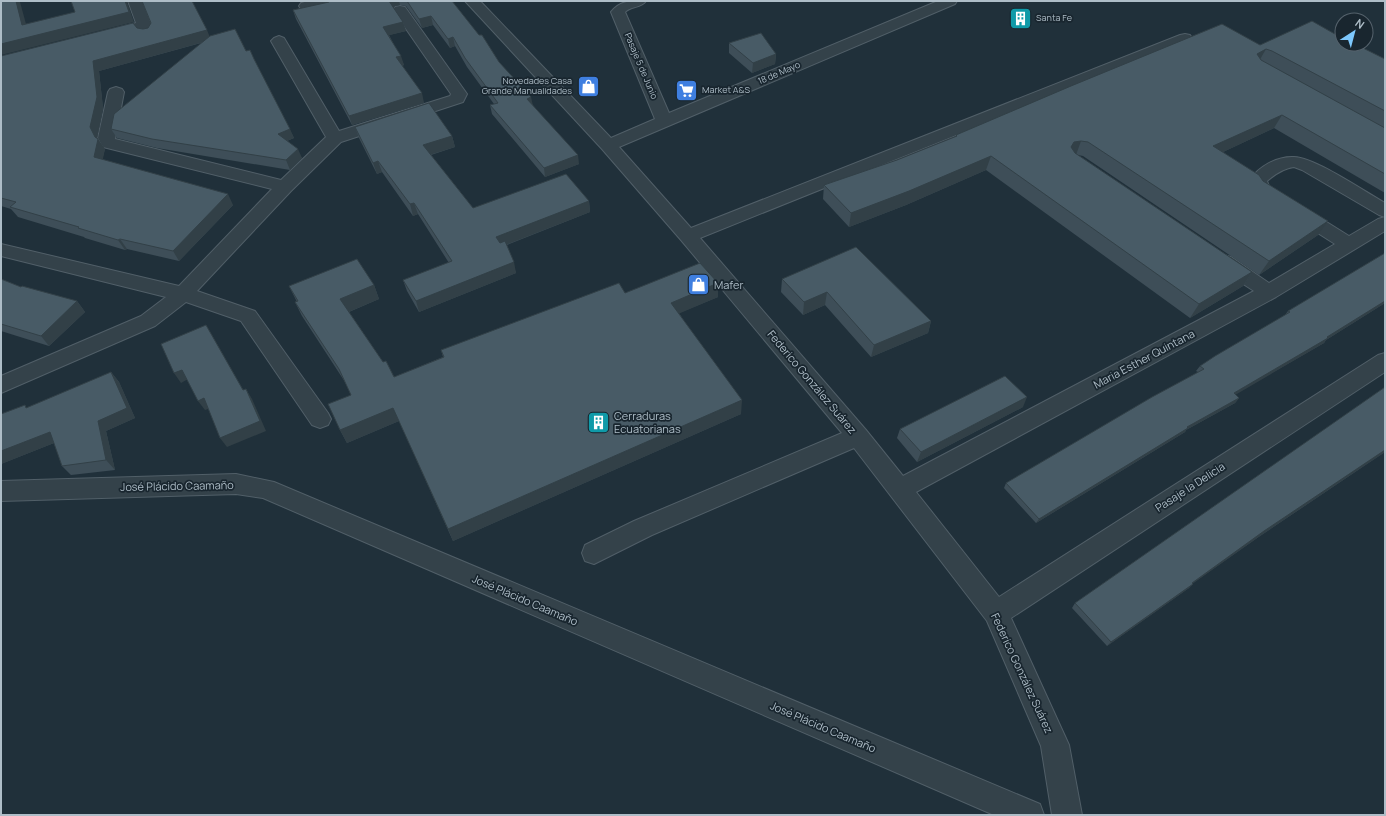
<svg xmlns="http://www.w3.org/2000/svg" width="1386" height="816" viewBox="0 0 1386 816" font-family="Manrope,sans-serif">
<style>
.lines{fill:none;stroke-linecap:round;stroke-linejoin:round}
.minor-casing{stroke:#515f68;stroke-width:2}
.minor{fill:#34424a;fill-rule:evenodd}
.wall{fill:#3e4e58}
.shaded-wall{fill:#324047}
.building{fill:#485b66;stroke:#324047}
.labels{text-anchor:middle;stroke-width:3.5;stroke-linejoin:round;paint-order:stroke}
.far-poi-label{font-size:9px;fill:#aebdc7;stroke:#19262f;text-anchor:start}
.far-street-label{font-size:9px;fill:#aebdc7;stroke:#19262f}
.poi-label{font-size:11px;fill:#aebdc7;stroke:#19262f;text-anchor:start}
.street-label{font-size:11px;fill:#aebdc7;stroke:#19262f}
</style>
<rect width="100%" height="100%" fill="#20303a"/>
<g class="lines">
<defs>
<g id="minor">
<polygon points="128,1 142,1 155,34 153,37 148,38 143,37 139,31 107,39 102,38 100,35 102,32 136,23"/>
<path d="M308,1H331C327,8 309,11 301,9L299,6L301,3Z"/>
<path d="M465,1H480L611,138L655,119L611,12C621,0 630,1 646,1C641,8 631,6 625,12L669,113L938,1H957L955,4L619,147L691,228L1180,35L1185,34L1190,35L1192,38L1190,41L700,238L866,430L903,476L1254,291L1217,267L1214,262L1217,257L1224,255L1231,257L1269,283L1335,244L1255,193L1249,181C1258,167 1277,156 1294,157C1316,158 1364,191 1385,203V231L1276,297L916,492L999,597L1378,355L1385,353V372L1011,618L1069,745L1082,815H1052L1041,746L987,621L854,448L652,535L594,564L585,561L582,553L585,545L634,521L842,433L681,240L602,149ZM1294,167L1302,170L1379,215L1385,217L1378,219L1349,236L1269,186L1267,181C1274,175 1284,168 1294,167Z"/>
<polygon points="400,6 405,7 467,94 463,102 341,142 291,191 197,291 255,311 328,413 331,419 328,425 320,428 312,425 241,321 186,302 155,326 1,393 1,376 141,316 166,297 1,256 1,244 179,286 272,189 103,147 98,138 108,92 110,89 116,87 122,89 124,92 115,139 281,180 326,137 271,41 274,38 279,36 284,38 339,131 450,96 451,94 393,10 395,7"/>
<polygon points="236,474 274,482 1040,804 1044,815 994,815 263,498 236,494 1,501 1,481"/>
</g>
</defs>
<!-- minor casing -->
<use href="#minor" class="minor-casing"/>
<!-- minor -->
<use href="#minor" class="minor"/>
</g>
<!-- wall -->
<g class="wall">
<polygon points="329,1 452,1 499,62 579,164 545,177 492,114 490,105 494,104 467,67 455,46 450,48 433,25 422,28 406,6 400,5 395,6 393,7 403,22 406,31 389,35 404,65 402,66 424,103 352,125 296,19 293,10 329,2"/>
<polygon points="137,28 143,29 210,36 246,51 254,59 256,64 294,138 287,141 302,158 290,170 157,148 117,138 111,129 201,43 99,71 103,108 97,138 105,149 102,160 233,205 179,261 127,249 125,250 85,238 84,237 18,217 11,209 1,206 1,56"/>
<polygon points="1334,34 1385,59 1385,193 1274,128 1223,152 1263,181 1318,235 1259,275 1083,156 1078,155 1252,272 1243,286 1190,318 986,170 906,205 849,227 823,199 824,185 897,160 956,136 956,135 1260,45"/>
<polygon points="729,43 776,54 775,64 752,73 729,53"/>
<polygon points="355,127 452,136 455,147 431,155 473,208 589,201 590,212 507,245 516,273 419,312 407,291 403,280 449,263 418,214 413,216 382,172 377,174 359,138"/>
<polygon points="1385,253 1385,303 1326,340 1324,343 1235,394 1239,398 1235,403 1186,430 1185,432 1036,523 1004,488 1006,483 1198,372 1196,371 1200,366 1285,315 1288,311"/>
<polygon points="1,279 21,287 77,301 85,312 49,346 1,331"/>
<polygon points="782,279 931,321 928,333 871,357 825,305 803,315 781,292"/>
<polygon points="718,283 718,297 679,313 741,414 453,541 399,421 347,443 340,430 351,395 345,382 302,316 295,302 297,302 289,286 374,285 379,299 349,312 383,362 394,377 443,357 441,350 625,293"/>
<polygon points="111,372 119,382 135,418 106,431 115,470 71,475 62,466 54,443 1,464 28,408"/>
<polygon points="1385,387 1385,452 1364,466 1260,536 1193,583 1189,588 1107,646 1072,608 1075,603"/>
<polygon points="1023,407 917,462 897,438 900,429"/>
</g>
<!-- shaded-wall -->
<g class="shaded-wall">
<polygon points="16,1 20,1 20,2 29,35 22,25"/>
<polygon points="125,1 127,1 127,2 134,22 1,55 1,44"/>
<polygon points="389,1 399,1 400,5 395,6 392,10"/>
<polygon points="431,16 433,25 422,28 419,19"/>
<polygon points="403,22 406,31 386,36 383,27"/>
<polygon points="207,30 211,40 99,71 103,108 97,138 98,139 105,149 101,168 94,157 90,127 93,61"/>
<polygon points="453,37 455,46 450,48 448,39"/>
<polygon points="1266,49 1258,63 1257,54"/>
<polygon points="776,54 775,64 752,73 753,63"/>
<polygon points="401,56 404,65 399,66 396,57"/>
<polygon points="422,93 424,103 352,125 349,116"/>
<polygon points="531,97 533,106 527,99"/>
<polygon points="1282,115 1274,128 1206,160 1213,146"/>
<polygon points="290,129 294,138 281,143 278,134"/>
<polygon points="452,136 455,147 426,156 423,145"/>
<polygon points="1081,141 1076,155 1071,147 1074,142"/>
<polygon points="298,149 302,158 290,170 286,160"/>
<polygon points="578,155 579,164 545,177 544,168"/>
<polygon points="991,156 986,170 906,205 849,227 851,213"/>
<polygon points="378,161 382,172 377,174 373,163"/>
<polygon points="228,194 233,205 179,261 173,251"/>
<polygon points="589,201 590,212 498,248 496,237"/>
<polygon points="414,203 418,214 413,216 410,204"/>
<polygon points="1328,221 1318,235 1259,275 1269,261"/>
<polygon points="120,239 127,249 125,250 118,240"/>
<polygon points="514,262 516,273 419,312 416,301"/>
<polygon points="1252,272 1243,286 1190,318 1199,304"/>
<polygon points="718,283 718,297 671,317 671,303"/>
<polygon points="374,285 379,299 346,313 340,299"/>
<polygon points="827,292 825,305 803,315 804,302"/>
<polygon points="77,301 85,312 49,346 41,336"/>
<polygon points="1385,301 1385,303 1326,340 1324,343 1230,398 1234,393 1327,337"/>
<polygon points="931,321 928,333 871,357 874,345"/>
<polygon points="206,325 212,335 249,400 243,390"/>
<polygon points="182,370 188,379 181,383 174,373"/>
<polygon points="111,372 119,382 135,418 106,431 115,470 106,460 98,421"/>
<polygon points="246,389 252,399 266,431 227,447 220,438"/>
<polygon points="1027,397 1023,407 917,462 921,452"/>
<polygon points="204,398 211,408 205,410 198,401"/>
<polygon points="1239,398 1235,403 1186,430 1185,432 1036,523 1039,519 1187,427"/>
<polygon points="742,400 741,414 453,541 448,529"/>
<polygon points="393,408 399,421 347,443 340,430"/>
<polygon points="50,432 59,441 1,464 1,451"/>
<polygon points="1385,450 1385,452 1364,466 1260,536 1188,587 1192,583 1264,531"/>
<polygon points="1193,584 1189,588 1107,646 1111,642"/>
</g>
<!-- building -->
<g class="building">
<polygon points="1,1 16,1 22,25 75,12 71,1 125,1 129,12 1,44"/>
<polygon points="142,1 192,1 207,30 93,61 97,97 90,127 95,137 98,139 94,157 228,194 173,251 120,239 118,240 78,228 79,227 10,207 16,202 1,198 1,56 133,23 137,28 143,29 148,28 151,23"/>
<polygon points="329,1 389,1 403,22 383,27 401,56 396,57 422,93 349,116 293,10 329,2"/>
<polygon points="407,1 452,1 479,35 482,35 499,62 531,97 527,99 578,155 544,168 490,105 498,103 465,58 453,37 448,39 431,16 419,19"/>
<polygon points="1312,21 1342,38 1342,44 1355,44 1385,59 1385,111 1272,51 1266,49 1257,54 1261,60 1385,128 1385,174 1282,115 1213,146 1259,175 1263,181 1328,221 1269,261 1088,142 1081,141 1074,142 1071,147 1075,153 1252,272 1199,304 991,156 909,191 851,213 824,185 897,160 957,136 956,135 1071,86 1222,24 1260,45"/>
<polygon points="235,29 246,51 250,50 254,59 290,129 278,134 298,149 286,160 152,139 111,129 114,114 210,36"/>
<polygon points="761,33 776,54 753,63 729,43"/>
<polygon points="429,103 452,136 423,145 473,208 566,174 589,201 496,237 500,243 505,241 514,262 416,301 403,280 452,261 414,203 410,204 378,161 373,163 355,127"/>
<polygon points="856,247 931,321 874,345 827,292 804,302 782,279"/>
<polygon points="1385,253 1385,301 1327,337 1328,338 1234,393 1239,398 1187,427 1188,428 1039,519 1006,483 1152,397 1204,369 1200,366 1215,356 1290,312 1288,311"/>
<polygon points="357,259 374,285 340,299 383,362 386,361 394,377 444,357 441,350 619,283 625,293 700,263 718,283 671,303 742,400 448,529 393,408 340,430 328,404 351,395 339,369 295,302 298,301 289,286"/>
<polygon points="1,279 21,287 22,286 77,301 41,336 1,324"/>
<polygon points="206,325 243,390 246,389 260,421 220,438 204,398 198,401 182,370 174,373 161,344"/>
<polygon points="111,372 127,408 98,421 106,460 62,466 50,432 1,451 1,414 25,405 26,408"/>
<polygon points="1005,376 1027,397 921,452 900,429"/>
<polygon points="1385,387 1385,450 1264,531 1192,583 1193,584 1111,642 1075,603"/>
</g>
<!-- icons -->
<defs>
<symbol id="building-square" viewBox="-11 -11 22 22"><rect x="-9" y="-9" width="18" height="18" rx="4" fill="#0f9aa8" stroke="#19262f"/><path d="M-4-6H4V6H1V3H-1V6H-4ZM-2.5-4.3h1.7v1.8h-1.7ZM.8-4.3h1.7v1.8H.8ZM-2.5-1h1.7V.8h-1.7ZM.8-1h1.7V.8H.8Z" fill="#fff"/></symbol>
<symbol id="shop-square" viewBox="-11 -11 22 22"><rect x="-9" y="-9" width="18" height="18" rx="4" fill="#3f7fe0" stroke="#19262f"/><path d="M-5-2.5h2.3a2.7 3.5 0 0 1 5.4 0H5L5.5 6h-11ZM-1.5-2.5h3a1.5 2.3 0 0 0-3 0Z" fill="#fff"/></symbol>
<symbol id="supermarket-square" viewBox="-11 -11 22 22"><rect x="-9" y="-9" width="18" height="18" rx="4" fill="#3f7fe0" stroke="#19262f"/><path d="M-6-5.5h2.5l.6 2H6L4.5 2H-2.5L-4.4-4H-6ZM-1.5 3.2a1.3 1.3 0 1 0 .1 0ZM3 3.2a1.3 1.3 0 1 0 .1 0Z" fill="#fff"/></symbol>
</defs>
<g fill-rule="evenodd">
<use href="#building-square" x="1008" y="6" width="25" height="25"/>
<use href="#shop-square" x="576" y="74" width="25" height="25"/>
<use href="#supermarket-square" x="674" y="78" width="25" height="25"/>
<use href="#shop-square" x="686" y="272" width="25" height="25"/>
<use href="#building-square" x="586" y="410" width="25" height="25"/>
</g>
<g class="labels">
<!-- far-poi labels -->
<g class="far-poi-label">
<text x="1036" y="21">Santa Fe</text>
<text x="572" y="84" text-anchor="end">Novedades Casa<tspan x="572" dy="10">Grande Manualidades</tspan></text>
<text x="702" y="93">Market A&amp;S</text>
</g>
<!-- far-street labels -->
<g class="far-street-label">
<text transform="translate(641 66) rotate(67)" y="3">Pasaje 5 de Junio</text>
<text transform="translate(779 73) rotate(-23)" y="3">18 de Mayo</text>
</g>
<!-- poi labels -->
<g class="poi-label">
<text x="714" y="289">Mafer</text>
<text x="614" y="420">Cerraduras<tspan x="614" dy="13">Ecuatorianas</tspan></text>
</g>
<!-- street labels -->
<g class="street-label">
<text transform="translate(1144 359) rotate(-28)" y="4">Maria Esther Quintana</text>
<text transform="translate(812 382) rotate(50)" y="4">Federico González Suárez</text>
<text transform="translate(177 486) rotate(-1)" y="4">José Plácido Caamaño</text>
<text transform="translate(1190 487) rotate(-33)" y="4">Pasaje la Delicia</text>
<text transform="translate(525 600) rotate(23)" y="4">José Plácido Caamaño</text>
<text transform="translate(1022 673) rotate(65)" y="4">Federico González Suárez</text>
<text transform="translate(823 727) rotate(23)" y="4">José Plácido Caamaño</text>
</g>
</g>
<!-- border -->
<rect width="1386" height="816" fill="none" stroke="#aebdc7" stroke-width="4"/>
<!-- north arrow -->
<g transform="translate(1354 32) rotate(36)"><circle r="19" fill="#19262f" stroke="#55626c"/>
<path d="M0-3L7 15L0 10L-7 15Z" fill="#7dc8fd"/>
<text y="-6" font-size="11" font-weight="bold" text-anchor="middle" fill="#aebdc7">N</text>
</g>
</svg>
